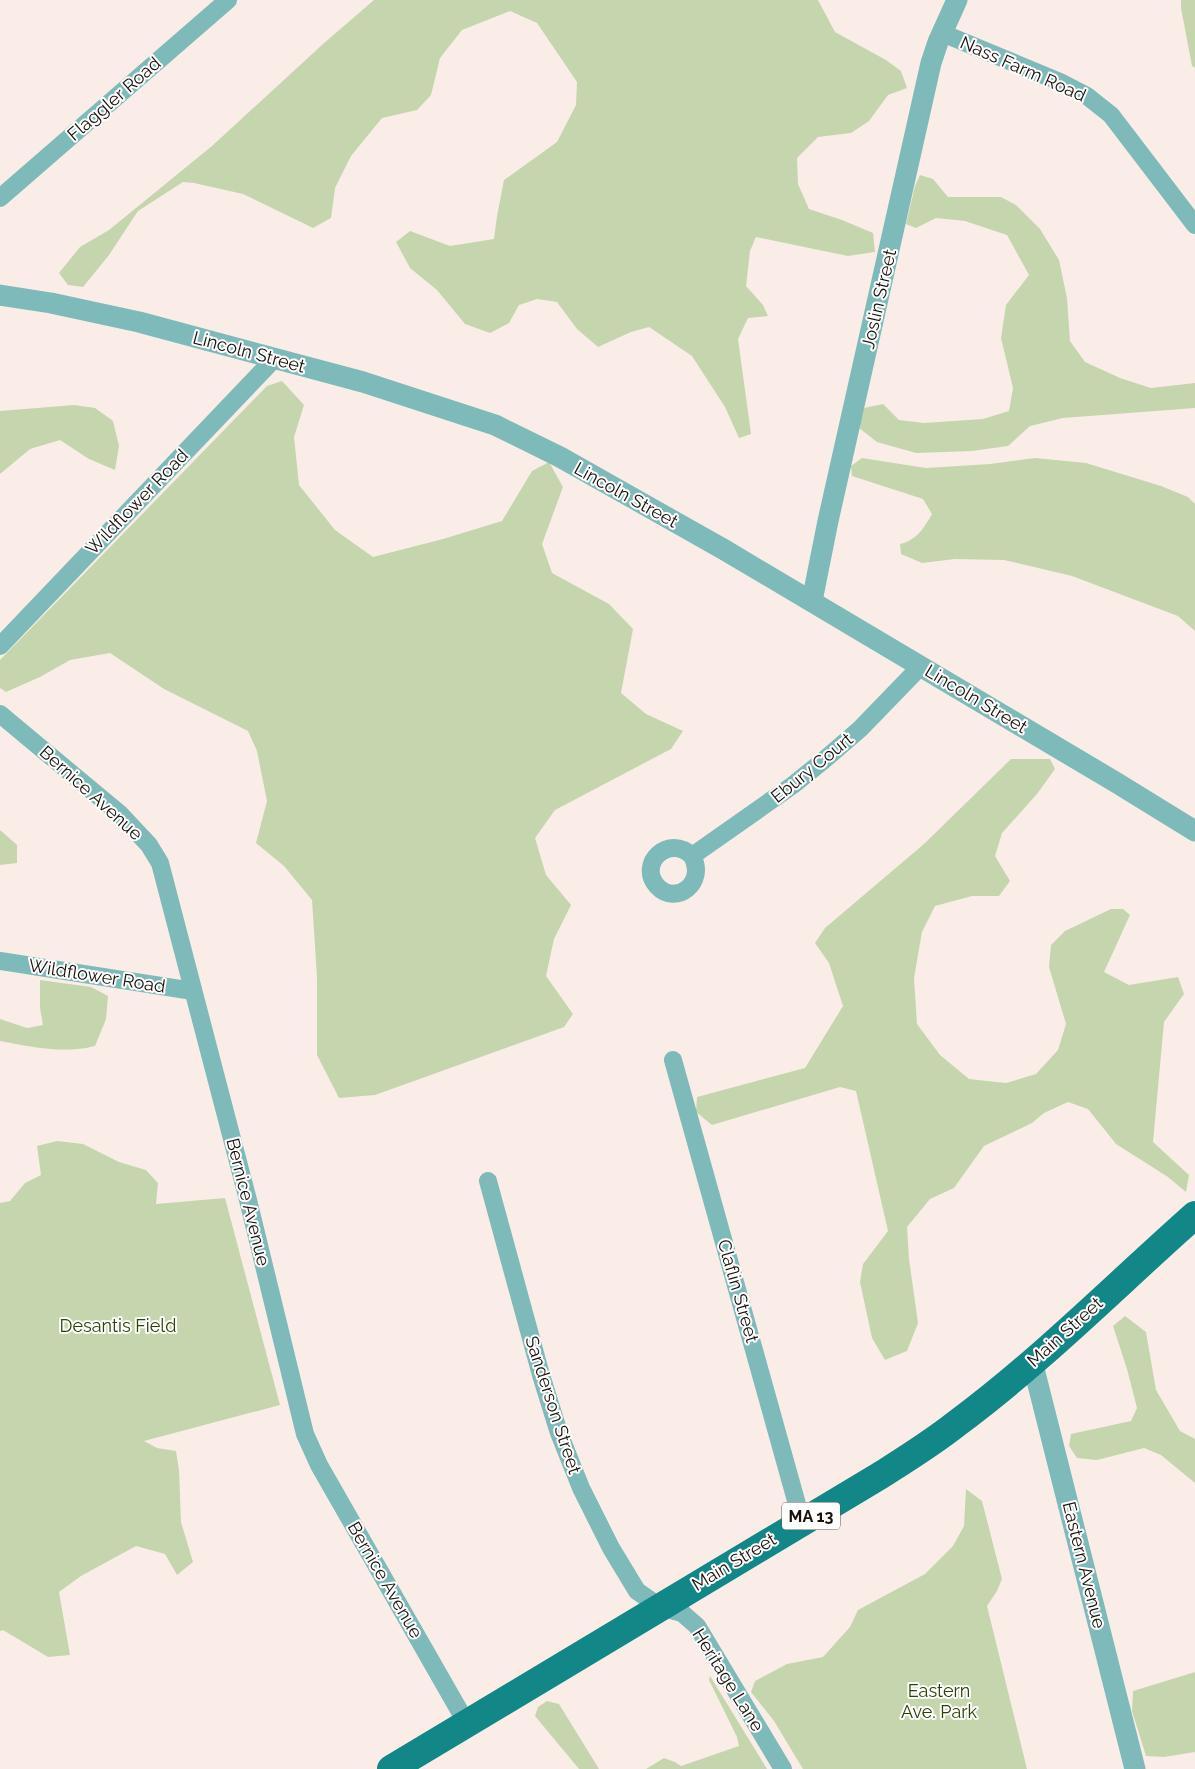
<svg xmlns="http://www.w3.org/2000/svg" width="1195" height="1769" viewBox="0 0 1195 1769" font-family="Raleway,sans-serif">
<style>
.green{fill:#c5d6ae}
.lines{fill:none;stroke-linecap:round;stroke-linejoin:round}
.minor{stroke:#7ebaba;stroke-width:18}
.tertiary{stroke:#7ebaba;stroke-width:21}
.primary{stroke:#118787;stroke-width:28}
.labels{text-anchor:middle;stroke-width:4;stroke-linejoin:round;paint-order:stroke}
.shield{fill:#fdfdfd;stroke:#5e5754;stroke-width:1}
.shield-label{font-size:16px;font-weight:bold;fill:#1a100b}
.street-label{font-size:18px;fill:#1a100b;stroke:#fdfdfd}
.park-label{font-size:18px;fill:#2e4104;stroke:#fdfdfd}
</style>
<rect width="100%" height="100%" fill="#faede7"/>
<!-- green -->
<g class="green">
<polygon points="374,0 818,0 835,32 886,60 901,71 907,88 888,95 869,121 851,133 818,137 797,158 798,184 809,209 842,220 873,233 875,252 848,256 756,237 750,251 746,286 763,305 768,316 748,318 738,339 751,434 739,438 725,407 692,356 649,327 631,332 598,347 577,329 557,302 537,299 519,305 509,323 490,333 465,324 437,290 410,268 396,242 410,231 450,246 494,239 497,216 504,180 557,142 576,105 577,82 537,23 510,11 462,30 440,58 431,95 417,110 382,118 351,156 335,188 331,218 313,228 243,194 194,183 183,182 138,211 109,255 83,287 68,285 59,273 80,247 109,230 212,146 323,44"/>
<polygon points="1181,0 1195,0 1195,68 1192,66 1181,8"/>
<polygon points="920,175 933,179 948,197 1001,197 1016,205 1040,229 1059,260 1067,298 1070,341 1085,362 1120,378 1151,388 1195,383 1195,408 1063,418 1030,426 1008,446 972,451 916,453 877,442 859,428 864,408 883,404 899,420 924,423 983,419 1009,411 1013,388 1001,338 1006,305 1029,275 1007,235 965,221 936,218 916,228 906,224 915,186"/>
<polygon points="282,381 304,405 294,437 299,485 335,530 373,557 443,539 502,521 532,471 549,462 563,487 542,544 552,573 609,604 633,629 621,693 646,714 683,731 671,749 555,810 535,838 546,875 571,905 554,939 546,976 573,1014 564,1027 375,1095 339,1098 317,1055 317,977 312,900 284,866 256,843 267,801 257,751 248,731 164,689 110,653 70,660 40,677 6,692 0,688 0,660 267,386"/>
<polygon points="74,405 95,408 113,421 119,446 115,470 89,459 60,440 30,449 0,474 0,411"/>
<path d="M862,458L926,468L990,464L1035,458L1086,463L1161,486L1188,497L1195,504V631L1178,616L1072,576L1004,560L955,559L922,563L901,554L900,544C917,540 924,528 932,514L923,499L852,476L851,466Z"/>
<polygon points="1011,759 1050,759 1055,769 1037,794 1002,833 995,856 1010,881 999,896 972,896 935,906 922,932 914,978 917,1024 940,1055 969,1079 1006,1083 1036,1074 1058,1050 1066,1024 1049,967 1051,945 1065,931 1111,909 1123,909 1130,915 1104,972 1129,985 1178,977 1184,994 1164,1022 1153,1142 1189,1175 1186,1192 1168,1177 1116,1144 1088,1109 1068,1102 1044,1113 1032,1123 984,1146 954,1188 930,1199 907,1227 909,1259 918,1323 907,1351 885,1360 872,1338 860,1282 863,1264 888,1231 856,1091 840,1087 712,1125 696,1112 697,1097 805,1068 843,1006 829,963 815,943 825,928 924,844"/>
<polygon points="0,830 17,845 17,863 0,865"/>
<path d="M40,980L91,987L108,996L106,1019L95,1046C64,1054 31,1047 0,1041V1019L27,1028L43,1025L40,1008Z"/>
<polygon points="57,1141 83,1144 119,1162 146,1170 158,1183 156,1204 225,1198 280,1405 144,1441 157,1448 176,1451 179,1470 181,1522 193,1562 177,1575 165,1554 136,1546 81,1576 59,1592 70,1655 48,1657 3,1630 0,1631 0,1203 10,1201 25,1183 41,1175 37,1146"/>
<polygon points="1125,1316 1146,1332 1156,1390 1180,1431 1195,1439 1195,1483 1161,1455 1144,1448 1097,1460 1077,1458 1069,1446 1071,1434 1131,1421 1137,1408 1127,1369 1113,1326"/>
<polygon points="966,1489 982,1501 1002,1579 997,1591 987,1606 1027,1769 803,1769 774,1721 751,1692 755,1681 787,1664 823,1657 850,1627 858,1610 925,1574 953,1546 964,1526"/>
<polygon points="1195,1672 1195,1752 1164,1757 1146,1756 1132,1711 1133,1691"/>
<polygon points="710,1676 767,1769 646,1769 664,1758 675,1762 681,1766 739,1746 737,1737 709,1680"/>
<polygon points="547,1701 559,1704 599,1769 579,1769 535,1716 538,1707"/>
</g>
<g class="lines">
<!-- minor -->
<g class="minor">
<polyline points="942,33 1060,82 1087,96 1111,115 1195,225"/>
<polyline points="0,198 228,0"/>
<polyline points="0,646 274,359"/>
<polyline points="0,714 120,814 149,845 160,863 248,1200 305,1434 319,1465 467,1724"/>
<path d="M692,856C707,882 676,907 657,886C637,864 669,833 692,856L793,785L824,760L860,729L921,666"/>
<polyline points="0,961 193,991"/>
<polyline points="673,1060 802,1522"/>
<polyline points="488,1181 541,1375 559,1433 581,1488 611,1548 637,1591 660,1607 682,1613 697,1626 783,1769"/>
</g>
<!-- tertiary -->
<g class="tertiary">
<polyline points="0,295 51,303 139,322 363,382 495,425 560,457 723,549 1117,783 1195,831"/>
<polyline points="812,601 828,521 931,63 938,42 957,0"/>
<polyline points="1032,1361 1135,1769"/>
</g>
<!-- primary -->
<path class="primary" d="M391,1769L881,1475C906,1459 932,1443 956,1424C1041,1361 1116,1285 1195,1215"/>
</g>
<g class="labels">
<!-- shield labels -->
<rect class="shield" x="782" y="1502.5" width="58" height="27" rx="4"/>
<g class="shield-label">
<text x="811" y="1522">MA 13</text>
</g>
<!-- street labels -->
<g class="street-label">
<text transform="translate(1023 69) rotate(24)" y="6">Nass Farm Road</text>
<text transform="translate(114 99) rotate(-41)" y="6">Flaggler Road</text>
<text transform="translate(879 299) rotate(-77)" y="6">Joslin Street</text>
<text transform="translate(249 352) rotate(15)" y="6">Lincoln Street</text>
<text transform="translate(626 495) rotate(29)" y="6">Lincoln Street</text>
<text transform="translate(137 502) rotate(-46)" y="6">Wildflower Road</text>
<text transform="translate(976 699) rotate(31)" y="6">Lincoln Street</text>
<text transform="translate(812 768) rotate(-39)" y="6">Ebury Court</text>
<text transform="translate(91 793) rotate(42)" y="6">Bernice Avenue</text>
<text transform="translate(97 976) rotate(9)" y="6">Wildflower Road</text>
<text transform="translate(248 1202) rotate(76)" y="6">Bernice Avenue</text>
<text transform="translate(738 1291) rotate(74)" y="6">Claflin Street</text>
<text transform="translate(1065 1332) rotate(-42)" y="6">Main Street</text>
<text transform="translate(553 1405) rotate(72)" y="6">Sanderson Street</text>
<text transform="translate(734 1562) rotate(-31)" y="6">Main Street</text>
<text transform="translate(1084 1565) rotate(76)" y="6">Eastern Avenue</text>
<text transform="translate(385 1580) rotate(60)" y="6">Bernice Avenue</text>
<text transform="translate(728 1680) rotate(58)" y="6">Heritage Lane</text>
</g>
<!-- park labels -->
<g class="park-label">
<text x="118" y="1332">Desantis Field</text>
<text x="939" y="1697">Eastern<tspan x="939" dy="21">Ave. Park</tspan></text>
</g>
</g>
</svg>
